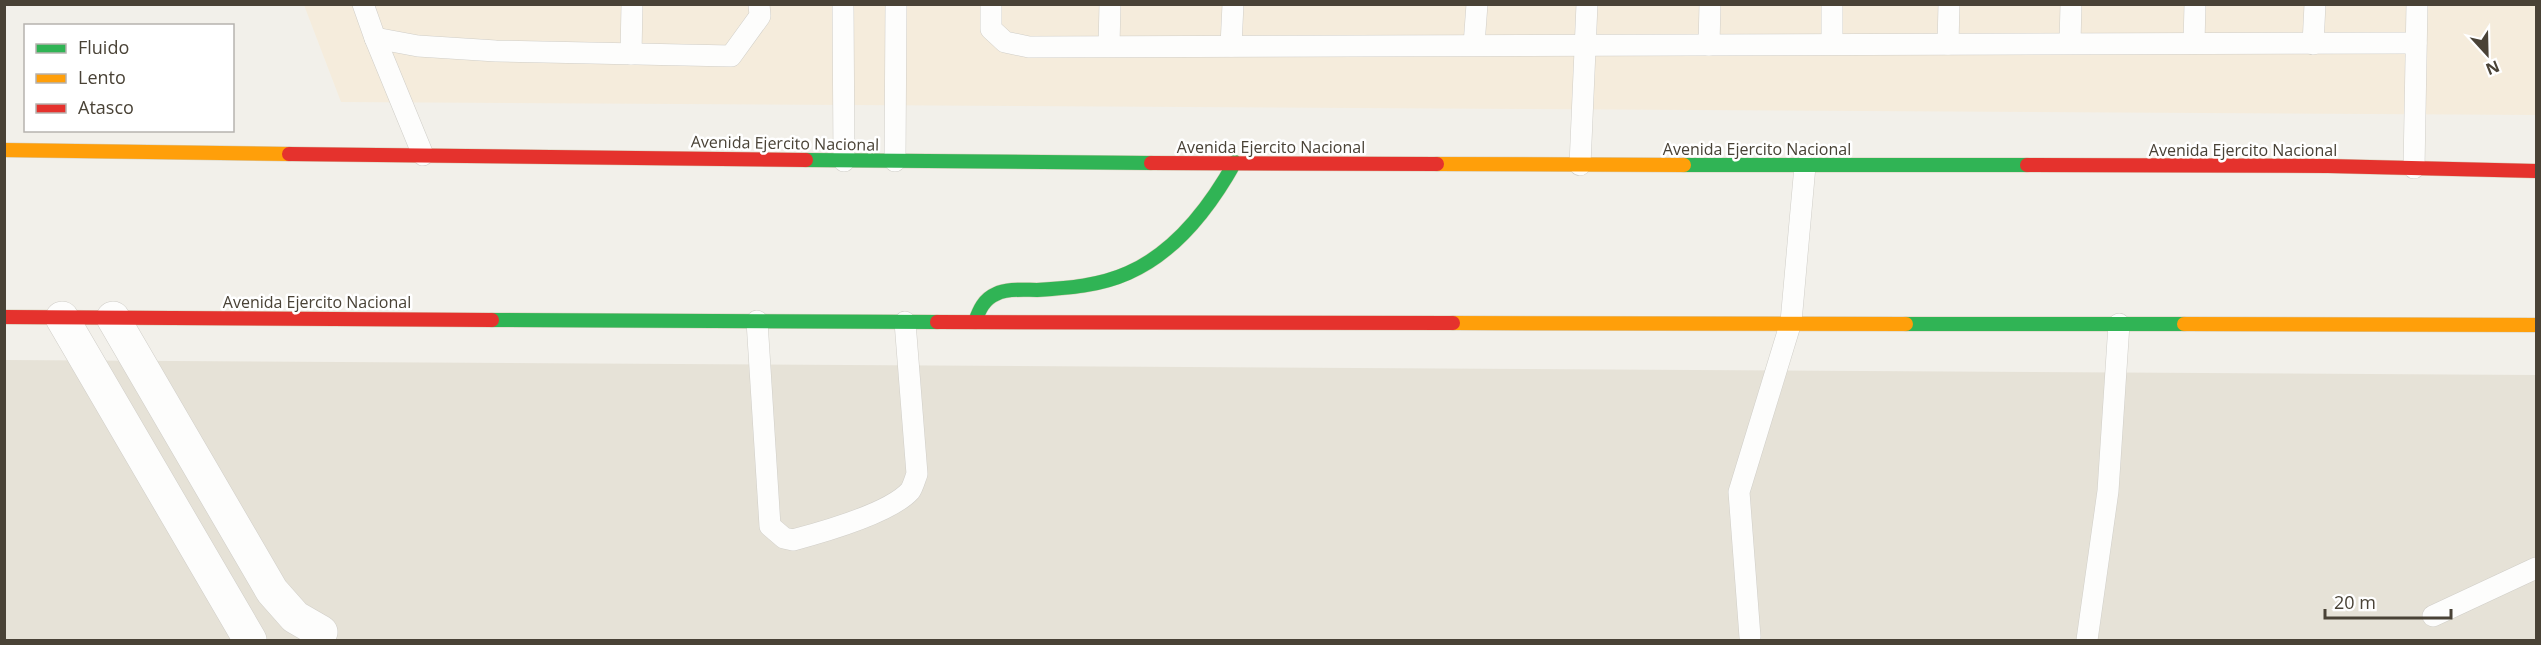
<svg xmlns="http://www.w3.org/2000/svg" width="2541" height="645" viewBox="0 0 2541 645" font-family="'Open Sans',sans-serif">
<style>
.residential{fill:#e6e2d7}
.commercial{fill:#f5ecdc}
.lines{fill:none;stroke-linecap:round;stroke-linejoin:round}
.lane-casing{stroke:#d0cec8;stroke-width:22}
.street-casing{stroke:#d0cec8;stroke-width:34}
.fast-casing{stroke:#d5cdb7;stroke-width:15}
.slow-casing{stroke:#d5cdb7;stroke-width:15}
.jam-casing{stroke:#d5cdb7;stroke-width:15}
.lane{stroke:#fdfdfc;stroke-width:21}
.street{stroke:#fdfdfc;stroke-width:33}
.fast{stroke:#30b455;stroke-width:14}
.slow{stroke:#ff9f0a;stroke-width:14}
.jam{stroke:#e5322d;stroke-width:14}
.labels{text-anchor:middle;stroke-width:5;stroke-linejoin:round;paint-order:stroke}
.street-label{font-size:16px;fill:#494236;stroke:#fff}
</style>
<rect width="100%" height="100%" fill="#f2f0ea"/>
<!-- residential -->
<polygon class="residential" points="5,360 2536,375 2536,640 5,640"/>
<!-- commercial -->
<polygon class="commercial" points="304,5 2536,5 2536,115 341,102"/>
<g class="lines">
<defs>
<g id="lane">
<polyline points="363,4 375,38 418,46 496,51 731,56 760,16 759,4"/>
<polyline points="843,4 844,161"/>
<polyline points="991,4 991,29 1005,42 1029,47 2416,43"/>
<polyline points="1832,4 1832,44"/>
<polyline points="375,38 423,155"/>
<polyline points="2070,43 2071,4"/>
<polyline points="2194,43 2195,4"/>
<polyline points="1948,44 1949,4"/>
<polyline points="2313,44 2315,4"/>
<polyline points="1474,45 1477,4"/>
<polyline points="1709,45 1710,4"/>
<polyline points="1109,46 1110,4"/>
<polyline points="1231,46 1233,4"/>
<polyline points="631,54 632,4"/>
<polyline points="895,161 896,4"/>
<polyline points="1580,165 1587,4"/>
<polyline points="2414,168 2417,4"/>
<path d="M757,321L770,526L784,538L793,540C823,532 890,513 910,491C913,487 915,479 917,474L905,322"/>
<polyline points="2433,616 2536,568"/>
<polyline points="1750,637 1739,492 1791,322 1805,166"/>
<polyline points="2087,640 2108,491 2119,324"/>
</g>
<g id="street">
<polyline points="62,318 250,640"/>
<polyline points="113,318 272,591 295,617 321,632"/>
</g>
<g id="fast">
<polyline points="806,160 1151,163"/>
<polyline points="1684,165 2027,165"/>
<polyline points="492,320 937,322"/>
<path d="M975,322C979,310 984,299 996,294C1007,288 1025,290 1037,290C1068,288 1099,286 1128,273C1176,252 1210,207 1235,162"/>
<polyline points="1906,324 2184,324"/>
</g>
<g id="slow">
<polyline points="4,150 289,154"/>
<polyline points="1437,164 1684,165"/>
<polyline points="1453,323 1906,324"/>
<polyline points="2184,324 2536,325"/>
</g>
<g id="jam">
<polyline points="289,154 806,160"/>
<polyline points="1151,163 1437,164"/>
<polyline points="2027,165 2328,166 2536,171"/>
<polyline points="4,317 492,320"/>
<polyline points="937,322 1453,323"/>
</g>
</defs>
<!-- lane casing -->
<use href="#lane" class="lane-casing"/>
<!-- street casing -->
<use href="#street" class="street-casing"/>
<!-- fast casing -->
<use href="#fast" class="fast-casing"/>
<!-- slow casing -->
<use href="#slow" class="slow-casing"/>
<!-- jam casing -->
<use href="#jam" class="jam-casing"/>
<!-- lane -->
<use href="#lane" class="lane"/>
<!-- street -->
<use href="#street" class="street"/>
<!-- fast -->
<use href="#fast" class="fast"/>
<!-- slow -->
<use href="#slow" class="slow"/>
<!-- jam -->
<use href="#jam" class="jam"/>
</g>
<g class="labels">
<!-- street labels -->
<g class="street-label">
<text transform="translate(785 143) rotate(1)" y="6">Avenida Ejercito Nacional</text>
<text x="1271" y="153">Avenida Ejercito Nacional</text>
<text x="1757" y="155">Avenida Ejercito Nacional</text>
<text x="2243" y="156">Avenida Ejercito Nacional</text>
<text x="317" y="308">Avenida Ejercito Nacional</text>
</g>
</g>
<!-- border -->
<rect width="2541" height="645" fill="none" stroke="#494236" stroke-width="12"/>
<!-- legend -->
<rect x="24" y="24" width="210" height="108" fill="#ffffff" stroke="#b6b3af" stroke-width="1.5"/>
<rect x="36" y="44" width="30" height="9" fill="#30b455" stroke="#b6b3af" stroke-width="1.5"/>
<text x="78" y="54" font-size="18" fill="#494236">Fluido</text>
<rect x="36" y="74" width="30" height="9" fill="#ff9f0a" stroke="#b6b3af" stroke-width="1.5"/>
<text x="78" y="84" font-size="18" fill="#494236">Lento</text>
<rect x="36" y="104" width="30" height="9" fill="#e5322d" stroke="#b6b3af" stroke-width="1.5"/>
<text x="78" y="114" font-size="18" fill="#494236">Atasco</text>
<!-- north arrow -->
<g transform="translate(2487 54) rotate(158)" stroke="#ffffff" stroke-width="4.5" paint-order="stroke">
<path d="M0-4.5L10 22L0 15L-10 22Z" fill="#494236"/>
<text y="-9" font-size="16" font-weight="bold" text-anchor="middle" fill="#494236">N</text>
</g>
<!-- scale -->
<path d="M2325 609v9h126v-9" fill="none" stroke="#494236" stroke-width="3"/>
<text x="2334" y="609" font-size="18" fill="#494236" stroke="#ffffff" stroke-width="4.5" paint-order="stroke">20 m</text>
</svg>
